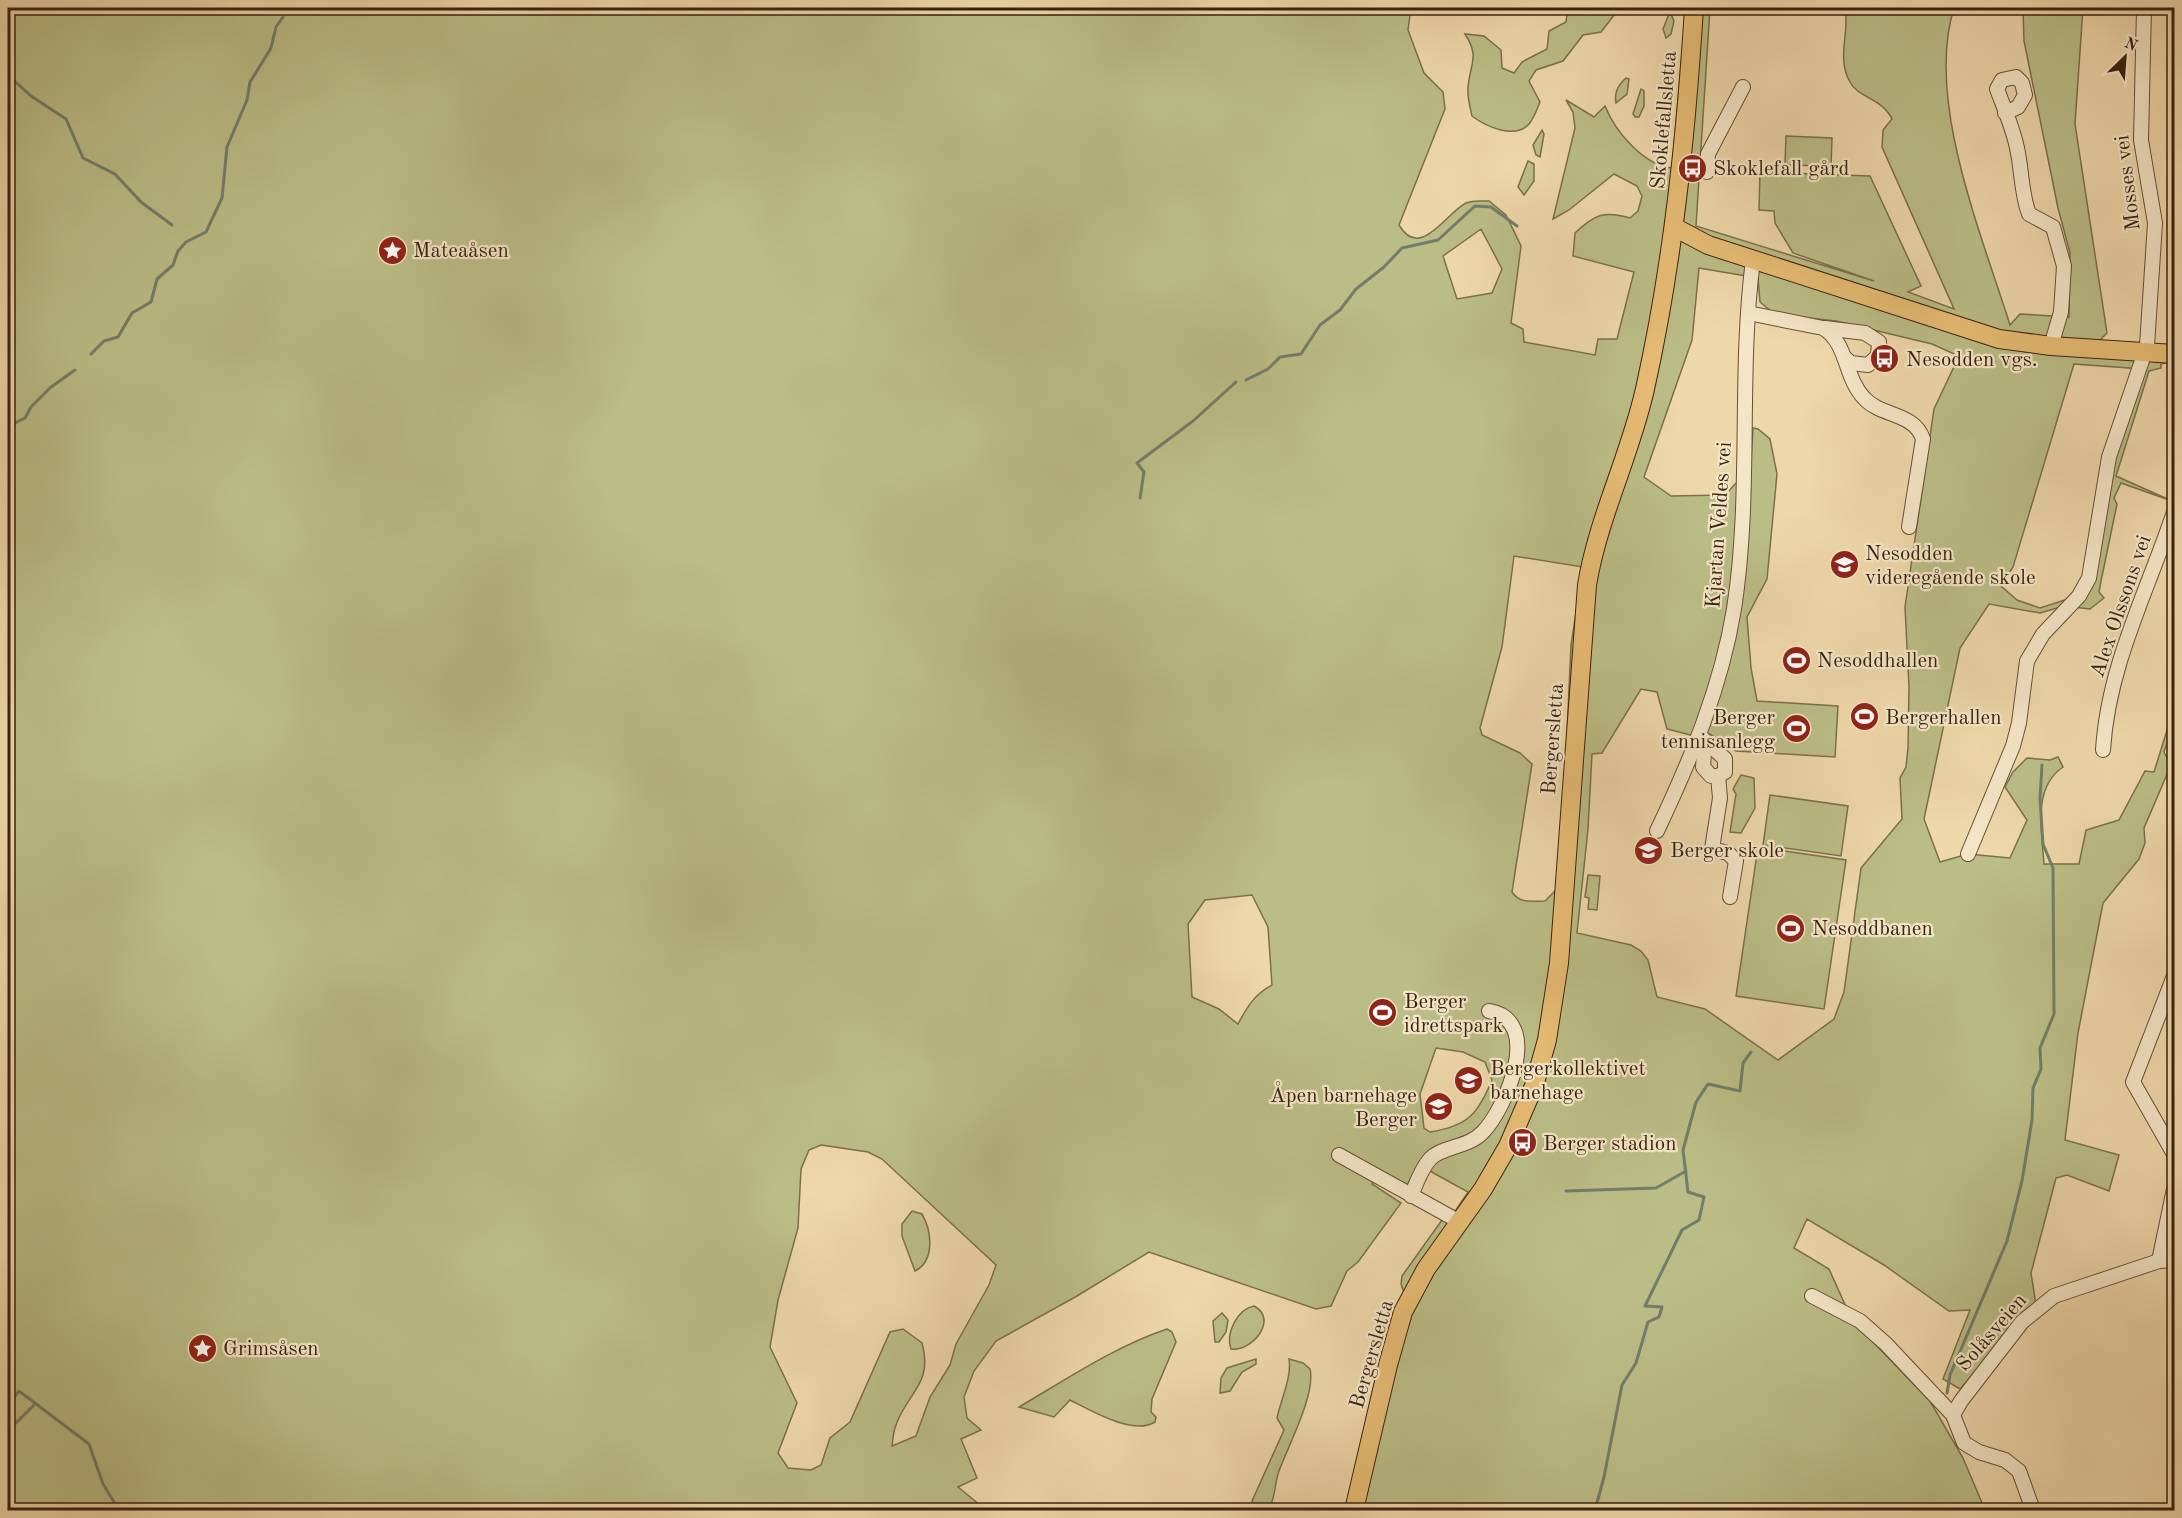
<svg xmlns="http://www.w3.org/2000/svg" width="2182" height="1518" viewBox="0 0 2182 1518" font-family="'Old Standard TT',serif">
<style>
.green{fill:#bbbd86;stroke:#7a704b;stroke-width:1.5;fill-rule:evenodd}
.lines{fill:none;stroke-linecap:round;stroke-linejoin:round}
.stream{stroke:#737d6d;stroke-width:3}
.minor-casing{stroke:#664f36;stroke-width:16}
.major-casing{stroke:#392210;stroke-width:20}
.minor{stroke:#f4e5c7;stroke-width:14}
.major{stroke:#e7bc74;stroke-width:18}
.labels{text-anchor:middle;stroke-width:4.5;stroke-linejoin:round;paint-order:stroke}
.street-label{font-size:21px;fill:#392210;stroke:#f4e5c7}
.poi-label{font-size:21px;fill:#392210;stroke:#f4e5c7;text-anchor:start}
</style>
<rect width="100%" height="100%" fill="#eed7a9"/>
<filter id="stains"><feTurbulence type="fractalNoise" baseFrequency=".00333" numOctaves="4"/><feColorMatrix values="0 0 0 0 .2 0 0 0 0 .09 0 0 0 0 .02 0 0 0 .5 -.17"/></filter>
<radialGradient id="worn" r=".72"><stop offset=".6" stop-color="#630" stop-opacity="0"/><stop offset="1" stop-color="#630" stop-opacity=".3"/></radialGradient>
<!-- green -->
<g class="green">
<path d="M8,8H1411L1408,30L1424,73L1443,92L1445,109L1399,225C1420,261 1446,213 1466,203C1473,200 1481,201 1489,201L1506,215L1521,246L1511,323L1523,329L1524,342L1595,355L1598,339H1617L1634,272L1573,256L1575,233C1594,215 1604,210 1630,218L1638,211L1642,196L1637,186L1614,174L1569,210L1553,219L1575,128L1573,112L1566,100L1594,117L1605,106C1615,131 1643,165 1672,168L1686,8H1710L1696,226L1874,281L1793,253L1775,223L1774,211L1759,210L1760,172L1870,176L1921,286L1908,292L1954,309L1882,147L1883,130L1892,119C1882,98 1858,98 1850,82C1836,58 1850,32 1845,8H1954C1925,100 1982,235 2010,325L2020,314L2069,317L2070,253L2058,208L2024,41L2023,8H2083L2075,124L2107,333L2099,341L2159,345L2174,344V361L2161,364V368L2149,371L2116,476L2172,501L2121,483L2114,498L2117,504L2101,581L2099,592L2104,598L2090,609L2064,606L2040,613L1989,604L1960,648L1924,819L1940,862L1968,854L2010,858L2027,820L2005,787L2013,772L2027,758L2050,760L2058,757L2063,767C2032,788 2042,831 2044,864H2079L2086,830L2119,820L2145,771L2154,772L2174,708V721L2164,752L2171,765L2144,828L2145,843L2139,859L2103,903L2078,1033L2065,1140L2119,1155L2109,1191L2067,1175L2056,1178L2031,1273L2036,1305L1960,1389L1943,1379L1970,1310L1949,1311L1884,1265L1807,1219L1794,1248L1829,1269L1852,1320L1930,1401L1963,1458L1985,1510H1347L1404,1293L1401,1284L1402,1276L1442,1220L1456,1210L1468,1192L1419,1165L1405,1189L1379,1174L1372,1184L1401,1203L1358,1262L1347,1271L1331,1306L1316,1309L1149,1252L1077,1296L996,1341L974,1371L964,1397L967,1418L981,1430L961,1439L977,1478L958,1487L986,1510H8ZM1481,229L1502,269L1492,293L1457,299L1443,256ZM1699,268L1758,278L1760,302L1774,314L1836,321L1932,344L1959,356L1934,409L1905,607L1909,687L1908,748L1906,767L1900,778L1902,819L1861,868L1844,992L1834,1019L1778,1060L1705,1009L1657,997L1648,960L1641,951L1631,945L1577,933L1588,829L1592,754L1602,753L1641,689L1657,692L1667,729L1694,736L1710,734L1736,751L1835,757L1838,706L1757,701L1751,668L1747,617L1767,579L1777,474L1770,439L1758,429L1753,428L1750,479L1739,480L1725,495L1671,496L1644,477L1692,340ZM2074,364L2142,369L2113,455L2093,575L2071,598L2040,608L2017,600L2001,586L2013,567ZM1514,556L1583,567L1571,645L1562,844L1556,890L1545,901C1532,901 1520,904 1512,892L1532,764L1520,753L1482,735L1480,728L1502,647ZM1252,895L1268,927L1272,985C1254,995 1247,1007 1238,1024L1219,1009L1192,997L1188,924L1205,900ZM1436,1048L1463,1052L1485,1062L1492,1080C1478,1114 1468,1126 1430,1132L1424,1128L1420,1094ZM821,1145L868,1152L882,1159L996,1265L989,1285L956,1344L950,1365L930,1397L916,1436L892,1446C893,1440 893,1434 895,1428C905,1394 934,1385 922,1343L903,1329L890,1332L850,1422L830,1438L821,1465L811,1470L788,1468L778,1453L797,1403L770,1347L778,1300L798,1228L801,1169L809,1150Z"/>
<path d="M1568,8H1611L1615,14L1601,32L1583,35L1563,61L1536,70L1529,81L1540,102C1537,109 1534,118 1529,124C1515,140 1485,126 1472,116C1470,107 1467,96 1468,88C1470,63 1480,57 1465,34L1484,36L1501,50L1502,68L1514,73L1522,62L1547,49L1549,31L1566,22Z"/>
<polygon points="1669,14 1671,14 1674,21 1671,34 1666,38 1663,29"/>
<path d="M1626,78L1629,79L1627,94L1616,103C1614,93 1619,84 1626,78Z"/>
<polygon points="1641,89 1644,91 1644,106 1639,117 1635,117 1633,114"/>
<polygon points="1542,130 1544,134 1540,157 1536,155 1533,145"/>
<polygon points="1786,136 1832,138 1831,166 1785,165"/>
<polygon points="1528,161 1534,164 1534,181 1524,195 1518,187"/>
<polygon points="1741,775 1754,778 1755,808 1741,833 1730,832 1736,794 1733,789"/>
<polygon points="1770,795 1848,806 1841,856 1763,845"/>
<polygon points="1758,847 1846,860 1824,1009 1736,996"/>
<polygon points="1588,875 1600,876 1597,910 1588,909 1589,898 1585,897"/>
<path d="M912,1211L922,1214C932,1231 935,1261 915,1271L902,1236V1224Z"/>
<path d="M1254,1306C1279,1319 1252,1352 1231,1349C1225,1333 1238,1309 1254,1306Z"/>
<polygon points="1222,1313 1228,1320 1226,1332 1219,1342 1215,1342 1213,1321"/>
<path d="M1167,1329L1172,1332L1176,1342L1152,1399L1151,1412L1156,1417L1155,1422C1133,1436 1090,1410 1070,1400L1054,1417L1019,1407C1067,1379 1114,1347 1167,1329Z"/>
<polygon points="1256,1359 1256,1364 1242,1372 1230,1391 1220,1393 1221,1378 1227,1368"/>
<path d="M1289,1359L1303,1363L1310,1369C1316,1394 1288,1446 1279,1471C1274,1484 1276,1499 1268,1510H1255L1252,1501L1284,1430L1277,1418C1281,1399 1292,1377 1289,1359Z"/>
</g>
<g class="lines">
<!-- stream -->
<g class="stream">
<polyline points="289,9 290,8"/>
<polyline points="8,75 31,96 66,119 83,158 115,174 141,202 172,225"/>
<polyline points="91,354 104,341 118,337 132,313 151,302 157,279 173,265 178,251 186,242 206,232 222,198 227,147 247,100 250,82 271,48 276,27 283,17"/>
<polyline points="1246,380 1268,369 1280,357 1301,354 1320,325 1340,310 1356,289 1384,267 1402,248 1438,240 1475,206 1491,207 1517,226"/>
<polyline points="8,437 15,423 25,418 31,407 51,387 75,370"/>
<polyline points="1140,498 1144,472 1137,463 1193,421 1236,382"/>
<polyline points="1566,1191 1656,1188 1686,1171"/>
<polyline points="1947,1393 1950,1375 2007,1241 2022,1181 2032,1120 2033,1088 2041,1069 2040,1048 2054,1014 2053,868 2043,844 2040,798 2042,765"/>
<polyline points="8,1405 19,1391 89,1444 103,1484 119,1510"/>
<polyline points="8,1431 35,1404"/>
<polyline points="1595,1510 1604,1477 1622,1385 1636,1363 1648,1322 1659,1317 1662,1307 1645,1306 1682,1230 1699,1220 1704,1197 1688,1192 1683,1150 1696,1102 1708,1084 1740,1091 1743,1063 1751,1052"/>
</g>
<defs>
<g id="minor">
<path d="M2005,113L2018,107L2025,95L2022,83L2016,77L2002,80L1997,89C2004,108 2013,128 2017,148C2022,170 2021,193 2029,214L2053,227L2064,266L2061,312L2051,346"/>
<polyline points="1707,172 1708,154 1743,87"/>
<path d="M1748,313L1823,328C1848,343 1844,377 1864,398C1881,417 1914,412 1923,439L1909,527"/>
<polyline points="1825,328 1865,333 1879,342 1878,356 1868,365 1851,363 1844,357"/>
<polyline points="1700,736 1725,759 1725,772 1718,776 1711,776 1703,767 1705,741"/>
<path d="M2103,750C2108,666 2148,590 2174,512"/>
<polyline points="1718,776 1720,798 1712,849 1728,853 1736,861 1730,897"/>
<path d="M1657,831C1691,759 1721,688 1734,609C1752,493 1738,376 1753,260"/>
<polyline points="1968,854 2013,746 2019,723 2027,661 2043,634 2079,596 2089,578 2109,457 2147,346 2155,223 2141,140 2144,8"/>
<polyline points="2174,976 2133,1082 2174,1154"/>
<polyline points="1339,1155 1460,1222"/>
<path d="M1411,1196C1416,1184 1421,1169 1430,1159C1442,1146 1468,1148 1483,1132C1506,1108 1544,1020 1489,1011"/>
<polyline points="2159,1261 2174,1189"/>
<polyline points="1812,1296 1860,1321 1886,1344 1953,1415 1964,1443 1979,1452 2005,1460 2019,1471 2033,1510"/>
<polyline points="1953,1415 1961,1401 2022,1322 2054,1296 2159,1261 2174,1260"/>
</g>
<g id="major">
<polyline points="1674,227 1708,245 1999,339 2051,346 2174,354"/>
<path d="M1354,1510L1388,1365L1403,1312L1426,1269L1483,1189L1508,1146L1534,1086L1547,1040L1559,963L1587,585C1598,518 1630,456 1645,389C1673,263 1686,136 1694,8"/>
</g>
</defs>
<!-- minor casing -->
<use href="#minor" class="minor-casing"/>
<!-- major casing -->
<use href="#major" class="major-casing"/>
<!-- minor -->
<use href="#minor" class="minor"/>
<!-- major -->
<use href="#major" class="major"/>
</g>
<!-- icons -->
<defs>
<symbol id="bus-disc" viewBox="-11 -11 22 22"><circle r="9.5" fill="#8f2418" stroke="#f4e5c7"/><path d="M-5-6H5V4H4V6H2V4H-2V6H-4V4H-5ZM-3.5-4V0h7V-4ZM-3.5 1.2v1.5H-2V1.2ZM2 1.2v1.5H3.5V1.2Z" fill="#fff"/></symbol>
<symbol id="sight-disc" viewBox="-11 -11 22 22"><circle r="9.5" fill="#8f2418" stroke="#f4e5c7"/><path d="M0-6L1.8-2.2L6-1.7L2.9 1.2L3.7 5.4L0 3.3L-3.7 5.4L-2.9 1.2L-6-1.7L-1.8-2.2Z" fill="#fff"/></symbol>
<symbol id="school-disc" viewBox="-11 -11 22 22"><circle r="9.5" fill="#8f2418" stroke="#f4e5c7"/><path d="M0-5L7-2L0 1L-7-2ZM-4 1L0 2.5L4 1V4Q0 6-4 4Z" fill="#fff"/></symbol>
<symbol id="stadium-disc" viewBox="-11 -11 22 22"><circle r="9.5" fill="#8f2418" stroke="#f4e5c7"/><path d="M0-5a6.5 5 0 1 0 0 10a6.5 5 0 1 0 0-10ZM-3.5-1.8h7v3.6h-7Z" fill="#fff"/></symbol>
</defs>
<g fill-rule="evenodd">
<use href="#bus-disc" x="1676" y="152" width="33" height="33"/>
<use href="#sight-disc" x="376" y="234" width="33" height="33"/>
<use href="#bus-disc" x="1868" y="342" width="33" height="33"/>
<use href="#school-disc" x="1828" y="548" width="33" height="33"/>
<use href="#stadium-disc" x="1780" y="644" width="33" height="33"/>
<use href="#stadium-disc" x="1848" y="700" width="33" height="33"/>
<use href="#stadium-disc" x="1780" y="712" width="33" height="33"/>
<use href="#school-disc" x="1632" y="834" width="33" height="33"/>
<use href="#stadium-disc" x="1774" y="912" width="33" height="33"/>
<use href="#stadium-disc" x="1366" y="996" width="33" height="33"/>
<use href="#school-disc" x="1452" y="1064" width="33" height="33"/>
<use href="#school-disc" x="1422" y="1090" width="33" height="33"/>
<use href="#bus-disc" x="1506" y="1126" width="33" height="33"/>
<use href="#sight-disc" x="186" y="1332" width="33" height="33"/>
</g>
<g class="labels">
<!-- street labels -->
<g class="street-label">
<text transform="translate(1663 120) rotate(-85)" y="7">Skoklefallsletta</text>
<text transform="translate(2127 183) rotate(-97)" y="7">Mosses vei</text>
<text transform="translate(1718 525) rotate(-86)" y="7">Kjartan Veldes vei</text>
<text transform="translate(2120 606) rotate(-71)" y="7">Alex Olssons vei</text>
<text transform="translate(1552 739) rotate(-86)" y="7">Bergersletta</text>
<text transform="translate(1991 1332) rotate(-49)" y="7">Solåsveien</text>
<text transform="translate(1371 1354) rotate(-74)" y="7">Bergersletta</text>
</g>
<!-- poi labels -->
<g class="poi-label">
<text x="1713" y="175">Skoklefall gård</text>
<text x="413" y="257">Mateaåsen</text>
<text x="1906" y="366">Nesodden vgs.</text>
<text x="1865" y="560">Nesodden<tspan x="1865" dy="24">videregående skole</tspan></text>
<text x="1817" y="667">Nesoddhallen</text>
<text x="1775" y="724" text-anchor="end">Berger<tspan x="1775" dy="24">tennisanlegg</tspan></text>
<text x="1885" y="724">Bergerhallen</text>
<text x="1670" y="857">Berger skole</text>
<text x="1812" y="935">Nesoddbanen</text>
<text x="1404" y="1008">Berger<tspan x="1404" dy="24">idrettspark</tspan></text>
<text x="1490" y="1075">Bergerkollektivet<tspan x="1490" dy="24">barnehage</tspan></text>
<text x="1417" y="1102" text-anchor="end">Åpen barnehage<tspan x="1417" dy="24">Berger</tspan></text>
<text x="1543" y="1150">Berger stadion</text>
<text x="223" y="1355">Grimsåsen</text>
</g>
</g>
<!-- margin -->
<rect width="2182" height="1518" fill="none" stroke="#eed7a9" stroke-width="30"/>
<rect x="9" y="9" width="2164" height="1500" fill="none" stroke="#392210" stroke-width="3"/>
<rect x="15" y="15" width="2152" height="1488" fill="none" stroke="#392210" stroke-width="1.5"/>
<!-- north arrow -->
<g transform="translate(2125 57) rotate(25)" stroke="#f4e5c7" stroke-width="4.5" paint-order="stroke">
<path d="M0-4.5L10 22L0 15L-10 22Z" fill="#392210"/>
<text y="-9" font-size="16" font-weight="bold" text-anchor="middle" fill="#392210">N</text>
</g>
<rect width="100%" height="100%" filter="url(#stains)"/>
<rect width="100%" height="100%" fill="url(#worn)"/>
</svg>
